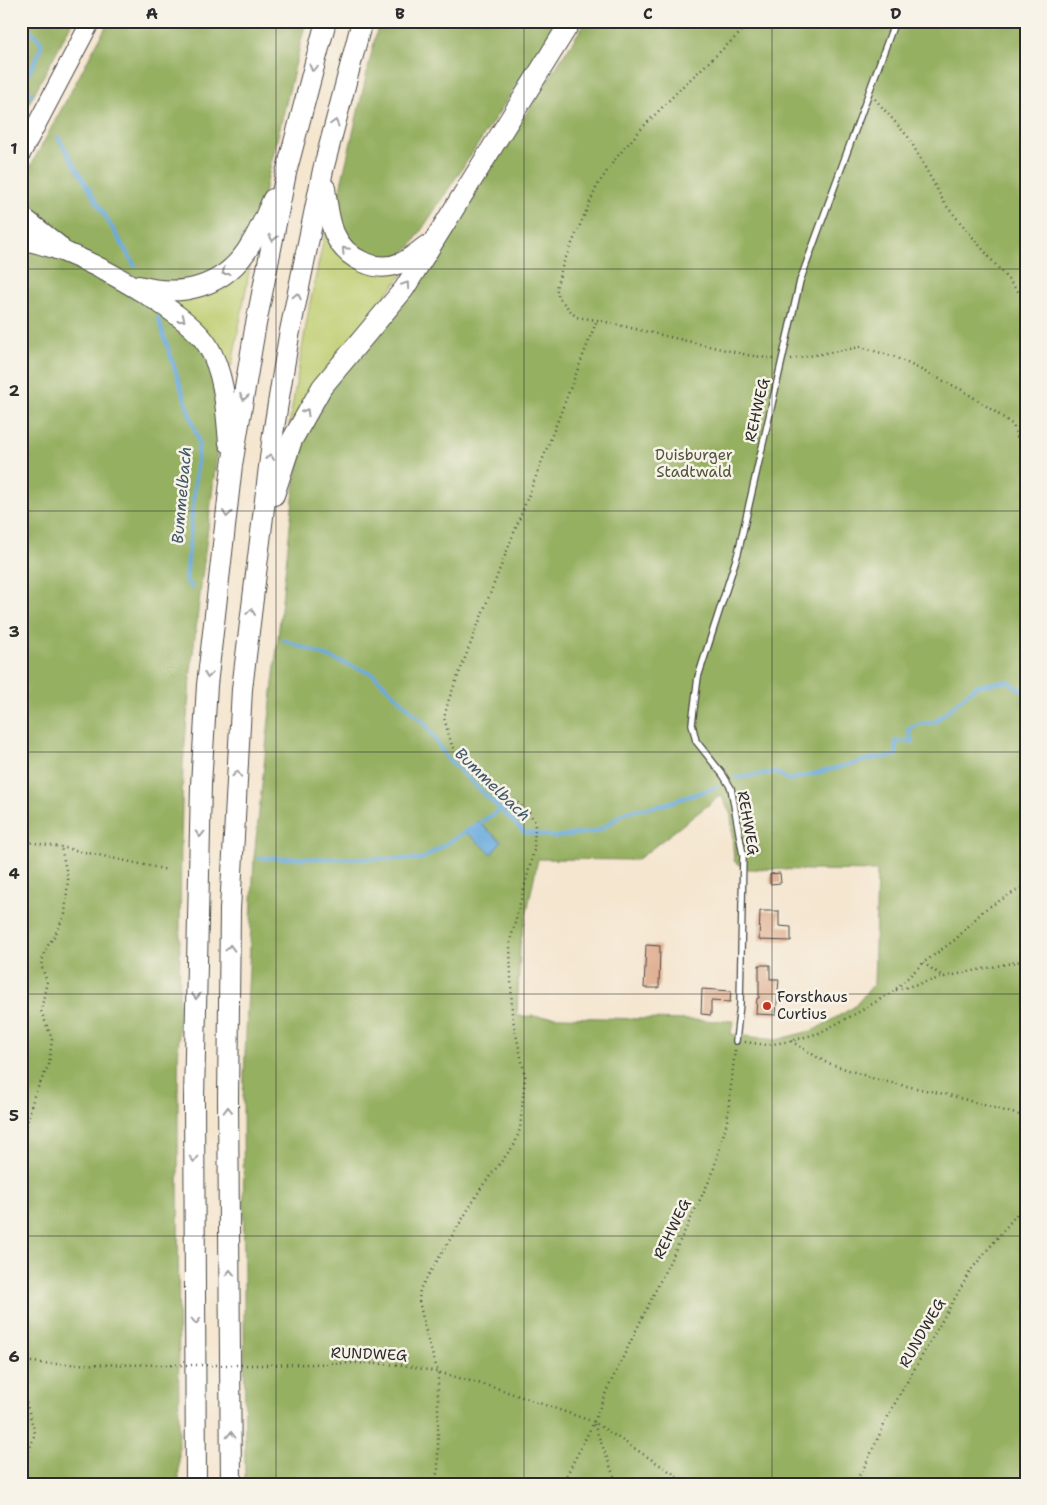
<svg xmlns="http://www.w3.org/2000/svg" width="1047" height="1505" viewBox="0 0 1047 1505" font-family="'Shantell Sans',sans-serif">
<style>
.green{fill:#becd6f;stroke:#747c4d}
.forest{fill:#96b062;stroke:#606e46;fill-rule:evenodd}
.water{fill:#6babde;stroke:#4b6b84}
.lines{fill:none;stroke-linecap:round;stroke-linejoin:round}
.stream{stroke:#6babde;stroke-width:4}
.building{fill:#dfac8d}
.lane-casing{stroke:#494744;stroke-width:8}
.primary-casing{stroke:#494744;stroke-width:20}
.highway-casing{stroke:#494744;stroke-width:22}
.path{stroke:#494744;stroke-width:2.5;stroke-dasharray:1 4;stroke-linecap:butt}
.lane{stroke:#fff;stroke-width:5.5}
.primary{stroke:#fff;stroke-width:18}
.highway{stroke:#fff;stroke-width:20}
.path-bridge{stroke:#494744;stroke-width:2.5;stroke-dasharray:1 4;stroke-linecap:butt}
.oneway{stroke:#a0a0a0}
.grid{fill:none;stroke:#2b2b2b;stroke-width:1;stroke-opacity:0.55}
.poi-dot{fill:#c8321e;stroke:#f7f3e8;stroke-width:2}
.labels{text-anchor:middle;stroke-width:5;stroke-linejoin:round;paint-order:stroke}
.street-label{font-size:15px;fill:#2b2b2b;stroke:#f7f3e8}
.park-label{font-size:15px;fill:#50543c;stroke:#f7f3e8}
.poi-label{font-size:15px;fill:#2b2b2b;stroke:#f7f3e8;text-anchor:start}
.water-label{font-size:16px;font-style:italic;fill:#41586a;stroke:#f7f3e8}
.neatline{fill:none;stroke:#2b2b2b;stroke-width:2}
.grid-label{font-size:16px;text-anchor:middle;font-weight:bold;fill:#2b2b2b}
</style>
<rect width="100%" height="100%" fill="#f7f3e8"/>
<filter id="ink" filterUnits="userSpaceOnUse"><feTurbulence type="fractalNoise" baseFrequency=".02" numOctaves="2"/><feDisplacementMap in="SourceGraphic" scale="10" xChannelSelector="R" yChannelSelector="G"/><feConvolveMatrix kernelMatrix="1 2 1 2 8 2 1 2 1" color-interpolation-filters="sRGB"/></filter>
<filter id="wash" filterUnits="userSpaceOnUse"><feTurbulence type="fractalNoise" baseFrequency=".0096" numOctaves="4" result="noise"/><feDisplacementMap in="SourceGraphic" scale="20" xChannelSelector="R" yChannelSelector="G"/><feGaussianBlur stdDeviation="1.12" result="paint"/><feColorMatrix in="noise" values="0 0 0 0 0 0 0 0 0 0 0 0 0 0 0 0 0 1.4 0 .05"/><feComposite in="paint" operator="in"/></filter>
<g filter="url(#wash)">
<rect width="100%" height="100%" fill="#f5e6d0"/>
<!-- green -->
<g class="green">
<polygon points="325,233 407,269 314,383 291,426 289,425 309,308"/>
<polygon points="248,263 250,267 232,365 228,369 169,296"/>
</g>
<!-- forest -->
<g class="forest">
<polygon points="21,21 73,21 21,118"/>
<polygon points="109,21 306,21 257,222 247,242 211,278 152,285 88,255 56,235 26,214 29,209 22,201 23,180"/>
<polygon points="379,21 559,21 411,246 402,254 374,260 346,242 337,220 340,189"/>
<path d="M586,21H1026V1484H245L243,1098L254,858L295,481L303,443L321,403L453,227ZM721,795L731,815L734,861L747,869L877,871L874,984L854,1007L814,1030L776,1040L731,1034L733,1021L517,1016L520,945L538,859L637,860Z"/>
<polygon points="21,246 62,259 159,310 203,349 212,370 219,436 191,670 183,766 181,844 178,1098 179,1484 21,1484"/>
</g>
<!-- water -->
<polygon class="water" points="477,821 501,841 492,854 467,833"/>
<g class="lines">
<!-- stream -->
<g class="stream">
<polyline points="29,29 41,41 41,49 24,83 32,96"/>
<polyline points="58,137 135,266"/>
<polyline points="158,318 199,442 186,580 192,588"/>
<polyline points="284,640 373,674 426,725 446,757 524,832 555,837 598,831 626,812 662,805 717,787"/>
<polyline points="736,778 775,772 789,780 875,758 896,756 896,741 913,742 908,729 920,724 935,722 976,686 1007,681 1026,693"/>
<polyline points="259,858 422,859 502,809"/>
</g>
</g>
<g id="blocks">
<!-- building -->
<g class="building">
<polygon points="780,873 781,883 770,884 770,874"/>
<polygon points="760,911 779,911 779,926 791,927 791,941 759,940"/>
<polygon points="646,945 660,946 659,988 644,988"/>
<polygon points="759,965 770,965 770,979 779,979 776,1015 756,1014 757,998 759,998"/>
<polygon points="702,989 731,991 730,1002 711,1001 711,1015 701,1014"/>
</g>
</g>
</g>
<g filter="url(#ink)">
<use href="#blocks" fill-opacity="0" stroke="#494744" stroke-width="1"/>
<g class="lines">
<defs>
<polyline id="lane" points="736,1041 740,1004 743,855 731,788 723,775 696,741 692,724 698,677 738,553 800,281 895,21"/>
<polyline id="primary" points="21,154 91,21"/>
<g id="highway">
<path d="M325,188C329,219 331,248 363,262C376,268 390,268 403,262C411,258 419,251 426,246"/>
<polyline points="21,216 59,246"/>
<path d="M21,239C37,243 54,247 69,254C104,268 189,314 208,346C225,375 226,410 229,443"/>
<path d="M138,286C183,298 226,287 251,244C260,230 266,214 273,199"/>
<polyline points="274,495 292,440 322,387 404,289 571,21"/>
<polyline points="196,1484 194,1098 201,785 207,685 232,465 255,329 286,173 326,21"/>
<polyline points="231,1484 228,1099 230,910 242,689 273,434 289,336 323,170 362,21"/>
</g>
</defs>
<!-- lane casing -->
<use href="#lane" class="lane-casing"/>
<!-- primary casing -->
<use href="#primary" class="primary-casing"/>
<!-- highway casing -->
<use href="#highway" class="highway-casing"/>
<!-- path -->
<g class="path">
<polyline points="753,21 682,87 643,127 616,158 597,186 563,264 556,288 559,298 576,317 597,320 747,355 774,359"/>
<polyline points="875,99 909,138 945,204 1026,301"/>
<polyline points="21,178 21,181"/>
<polyline points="791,359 861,347 895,357 962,390 994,411 1013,425 1026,462"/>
<polyline points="21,841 61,847 168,870"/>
<polyline points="923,963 944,977"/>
<polyline points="896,990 944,977 1026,960"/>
<polyline points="791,1041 825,1062 878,1080 949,1095 1026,1117"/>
<polyline points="745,1042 767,1045 791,1041 819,1033 859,1012 894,991 923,963 956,939 984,910 1026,885"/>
<polyline points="21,1155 22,1141 34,1096 49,1064 52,1039 41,1011 47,981 41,965 45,950 55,935 65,914 68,879 61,847"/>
<polyline points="21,1361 52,1364 171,1365"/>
<polyline points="261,1365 357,1363 402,1365 438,1372 496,1388 594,1422 689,1484"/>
<polyline points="21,1394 26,1402 35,1433 21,1473"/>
<polyline points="594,1424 617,1484"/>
<polyline points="434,1484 438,1470 438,1372 428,1341 419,1301 420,1289 483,1185 515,1144 520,1129 525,1076 512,1015 510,942 534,850 535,822 529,812 513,799 485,781 452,746 444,718 449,699 597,320"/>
<polyline points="562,1484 594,1422 606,1392 712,1175 727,1122 735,1050"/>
<polyline points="854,1484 866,1464 891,1410 971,1270 1026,1203"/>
</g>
<!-- lane -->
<use href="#lane" class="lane"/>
<!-- primary -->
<use href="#primary" class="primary"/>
<!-- highway -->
<use href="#highway" class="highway"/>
<!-- path-bridge -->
<polyline class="path-bridge" points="171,1365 261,1365"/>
</g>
<!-- one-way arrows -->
<defs><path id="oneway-chevron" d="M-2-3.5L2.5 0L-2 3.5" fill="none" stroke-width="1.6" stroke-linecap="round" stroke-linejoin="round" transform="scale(1.25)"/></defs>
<g class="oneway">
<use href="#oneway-chevron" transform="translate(313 68) rotate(105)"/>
<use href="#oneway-chevron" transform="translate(335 123) rotate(-75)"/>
<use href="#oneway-chevron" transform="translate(273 238) rotate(101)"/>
<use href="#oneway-chevron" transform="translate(345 250) rotate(-133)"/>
<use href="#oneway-chevron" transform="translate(225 272) rotate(142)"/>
<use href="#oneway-chevron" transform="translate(406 285) rotate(-57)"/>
<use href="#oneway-chevron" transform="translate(297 296) rotate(-78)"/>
<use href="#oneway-chevron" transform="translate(182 319) rotate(38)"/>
<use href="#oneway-chevron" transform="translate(244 397) rotate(100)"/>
<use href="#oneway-chevron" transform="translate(306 412) rotate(-60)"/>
<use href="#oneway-chevron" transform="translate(270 457) rotate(-83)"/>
<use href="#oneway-chevron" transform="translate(227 514) rotate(97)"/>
<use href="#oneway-chevron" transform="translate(251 612) rotate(-83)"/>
<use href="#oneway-chevron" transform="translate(208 675) rotate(97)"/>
<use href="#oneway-chevron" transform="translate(237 774) rotate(-87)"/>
<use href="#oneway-chevron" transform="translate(200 834) rotate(91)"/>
<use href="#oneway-chevron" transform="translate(230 948) rotate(-89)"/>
<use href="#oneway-chevron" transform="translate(196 996) rotate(91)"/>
<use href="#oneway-chevron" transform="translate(228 1110) rotate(-91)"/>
<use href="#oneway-chevron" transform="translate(194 1159) rotate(90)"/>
<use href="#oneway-chevron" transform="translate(230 1273) rotate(-91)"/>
<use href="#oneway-chevron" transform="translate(196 1321) rotate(90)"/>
<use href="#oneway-chevron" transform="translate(231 1435) rotate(-90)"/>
</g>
</g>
<!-- grid -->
<path class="grid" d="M276,21V1484M524,21V1484M772,21V1484M21,269H1026M21,511H1026M21,752H1026M21,994H1026M21,1236H1026"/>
<!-- markers -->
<circle class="poi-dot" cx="767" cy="1006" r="5"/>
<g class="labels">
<!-- street labels -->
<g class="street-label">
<text transform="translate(757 410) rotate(-77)" y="5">REHWEG</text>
<text transform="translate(748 823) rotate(80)" y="5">REHWEG</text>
<text transform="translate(672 1229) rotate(-64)" y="5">REHWEG</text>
<text transform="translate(922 1333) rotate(-60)" y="5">RUNDWEG</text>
<text transform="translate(369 1354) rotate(2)" y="5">RUNDWEG</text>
</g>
<!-- park labels -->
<g class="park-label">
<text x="694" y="460">Duisburger<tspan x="694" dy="17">Stadtwald</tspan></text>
</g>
<!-- poi labels -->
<g class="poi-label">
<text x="777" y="1002">Forsthaus<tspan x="777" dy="17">Curtius</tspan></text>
</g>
<!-- water labels -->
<g class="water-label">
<text transform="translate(181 495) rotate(-85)" y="6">Bummelbach</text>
<text transform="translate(493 784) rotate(44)" y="6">Bummelbach</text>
</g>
</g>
<!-- margin -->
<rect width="1047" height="1505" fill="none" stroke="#f7f3e8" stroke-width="55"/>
<rect x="28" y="28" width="992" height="1450" class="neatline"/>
<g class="grid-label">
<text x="152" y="19">A</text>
<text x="400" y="19">B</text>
<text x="648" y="19">C</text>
<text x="896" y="19">D</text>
<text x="14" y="154">1</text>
<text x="14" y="396">2</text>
<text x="14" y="637">3</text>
<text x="14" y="879">4</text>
<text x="14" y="1121">5</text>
<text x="14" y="1362">6</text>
</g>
</svg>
